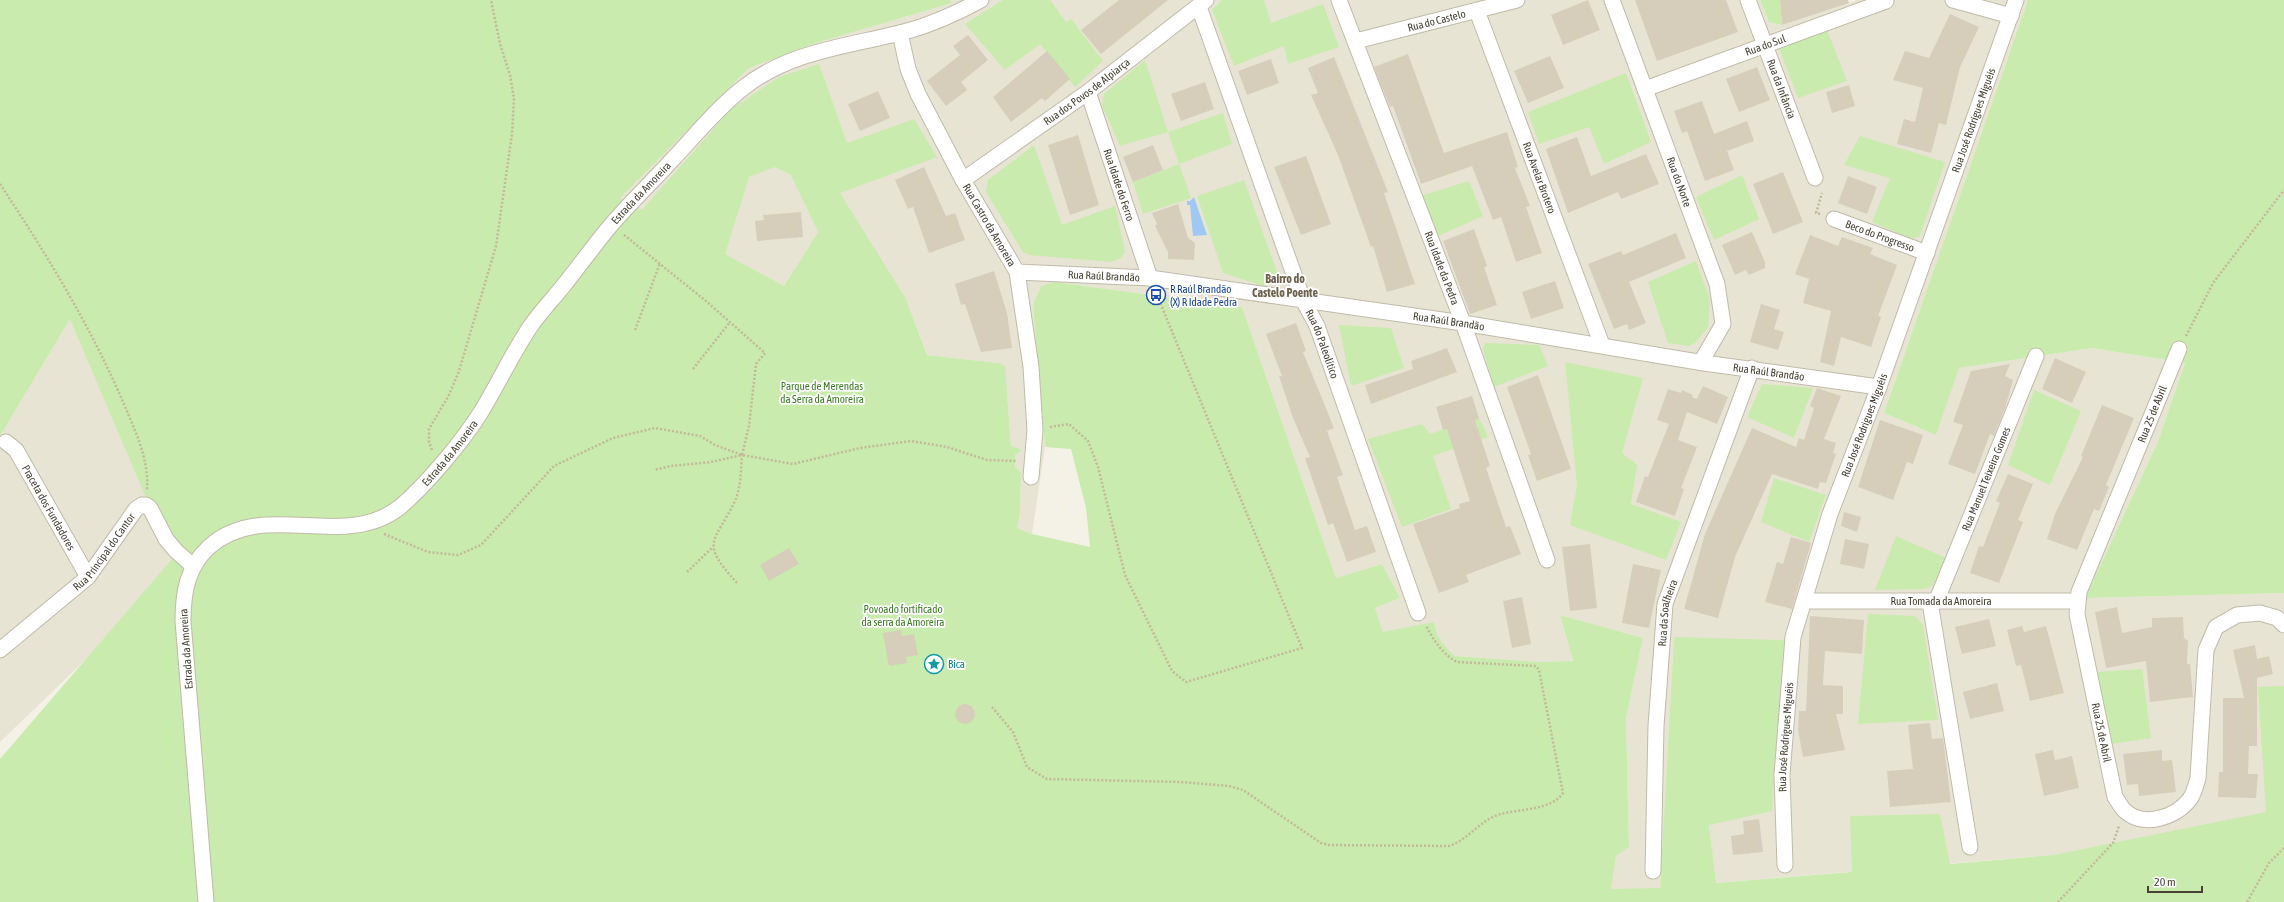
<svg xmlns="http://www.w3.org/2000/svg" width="2284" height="902" viewBox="0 0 2284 902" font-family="'Asap Condensed',sans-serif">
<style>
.residential{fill:#e8e4d4}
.green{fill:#c9ebad;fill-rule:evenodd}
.water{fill:#9fc9f4}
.building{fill:#d6cebb}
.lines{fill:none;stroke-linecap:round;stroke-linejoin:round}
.minor-casing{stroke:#c0baa8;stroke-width:17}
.path{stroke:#c3b899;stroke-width:2.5;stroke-dasharray:2 2;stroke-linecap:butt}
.minor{stroke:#fff;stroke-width:15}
.labels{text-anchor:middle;stroke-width:3.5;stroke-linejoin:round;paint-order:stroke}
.street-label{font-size:11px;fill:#474235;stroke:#fff}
.transit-label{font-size:11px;fill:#164399;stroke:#fff;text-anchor:start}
.park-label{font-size:11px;fill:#3d7d25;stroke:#fff}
.culture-label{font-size:11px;fill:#0d838f;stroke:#fff;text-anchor:start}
.neighbourhood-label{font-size:12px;font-weight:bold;fill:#6b614c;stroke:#fff}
</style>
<rect width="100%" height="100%" fill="#f4f1e6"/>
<!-- residential -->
<g class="residential">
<polygon points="950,0 1760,0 1769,22 1782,25 1857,0 2028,0 1884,413 1936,435 1958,368 2092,348 2185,363 2157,444 2085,598 2284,593 2284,810 2053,855 1715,883 1709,825 1674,637 1660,889 1610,889 1616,856 1629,847 1626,718 1643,638 1560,615 1573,661 1540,662 1455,656 1440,642 1383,632 1375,608 1400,598 1382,564 1336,578 1242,307 1054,282 1041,286 1033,305 1045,447 1032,534 1017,528 1020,512 1021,472 1015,467 1015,455 1022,450 1011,447 1008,403 998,363 927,355 906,299 792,175 818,232 784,286 619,198 749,68 813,44 952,3"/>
<polygon points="70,319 119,411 172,559 137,610 0,742 0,436"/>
</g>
<!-- green -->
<g class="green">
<path d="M0,0H950L952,3L813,44L749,68L620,198L642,210L730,110L779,77L819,64L847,143L914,119L937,157L840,193L906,299L927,355L998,363L1005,366L1011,446L1022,450L1015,455V467L1021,472L1020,512L1017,528L1032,534L1090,547L1086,508L1071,449L1045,447L1033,305L1041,286L1054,282L1242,307L1336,578L1382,564L1400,598L1375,608L1383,632L1434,622C1436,638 1444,646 1455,656L1540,662L1573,661L1560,615L1643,638L1626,718L1629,847L1616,856L1611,889L1660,888L1674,637L1784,640L1772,811L1709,825L1716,883L1852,872L1850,816L1940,814L1950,864L2053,855L2266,812L2258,687L2284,686V902H0V759L172,559L70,319L0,436ZM775,167L791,175L818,232L784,286L725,254L749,177Z"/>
<polygon points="1003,0 1050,0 1066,22 1071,19 1103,61 1075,87 1040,44 1005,70 965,24"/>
<polygon points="1222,0 1264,0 1271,23 1323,4 1339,47 1288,64 1284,46 1234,66 1212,10"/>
<polygon points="1760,0 1780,0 1782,25 1769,22"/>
<polygon points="2028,0 2284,0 2284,593 2085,598 2157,444 2185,363 2092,348 1959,368 1936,435 1884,413"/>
<polygon points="1827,30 1847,81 1798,98 1779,48"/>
<polygon points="1145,60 1168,132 1223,113 1232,144 1179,164 1191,198 1143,214 1133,182 1179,164 1168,132 1120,146 1102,105 1104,94"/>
<polygon points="1626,73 1651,142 1604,164 1589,127 1539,144 1528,112"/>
<polygon points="1860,136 1945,162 1920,236 1912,239 1872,222 1890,178 1844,165"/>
<polygon points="1034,145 1062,225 1115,206 1125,251 1121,258 1112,262 1029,255 1023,252 986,192 988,180"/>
<polygon points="1742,175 1759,219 1714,240 1696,197"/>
<polygon points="1244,180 1277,272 1274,280 1264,286 1223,273 1197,196"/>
<polygon points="1469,181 1483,216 1436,237 1420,196"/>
<polygon points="1696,261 1710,300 1708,327 1695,343 1689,346 1668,343 1648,282"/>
<polygon points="1339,325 1391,328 1404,368 1351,386"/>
<polygon points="1485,343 1539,345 1548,366 1494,387 1483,349"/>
<polygon points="1565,362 1643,378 1622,453 1637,465 1631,504 1681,522 1666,560 1570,525 1577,485"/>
<polygon points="1762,384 1813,388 1794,438 1747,417"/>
<polygon points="2034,390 2081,411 2050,485 2008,465"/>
<polygon points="1479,418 1488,437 1433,456 1451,509 1402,527 1368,439 1422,424 1430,434"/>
<polygon points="1774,478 1826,495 1809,542 1761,522"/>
<polygon points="1896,536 1946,558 1933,585 1925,589 1875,590"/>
<polygon points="1868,614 1915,616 1923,625 1938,720 1858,724"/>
<polygon points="2142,669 2151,738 2112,744 2096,672"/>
</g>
<!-- water -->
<polygon class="water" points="1194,197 1207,235 1193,236 1190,205 1187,205 1187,201 1190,201"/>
<!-- building -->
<g class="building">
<polygon points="1119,0 1168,0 1101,54 1081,30"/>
<polygon points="1588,0 1600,30 1563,45 1551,15"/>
<polygon points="1635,0 1726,0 1738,32 1657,61"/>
<polygon points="1780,0 1848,0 1849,3 1782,25"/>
<polygon points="1950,14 1979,27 1960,67 1946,125 1939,123 1931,153 1897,144 1904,119 1915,122 1923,88 1893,80 1905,51 1929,58"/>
<polygon points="968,35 988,60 961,82 967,90 946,106 927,81 960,55 953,46"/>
<polygon points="1047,51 1070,79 1045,101 1042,98 1011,122 993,97"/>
<polygon points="1408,54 1444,153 1507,132 1518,167 1515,168 1530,206 1526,207 1542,253 1516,262 1501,217 1493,220 1472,166 1421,184 1393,106 1390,107 1374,67"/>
<polygon points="1550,56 1564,88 1528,103 1514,71"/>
<polygon points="1334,57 1388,192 1384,193 1415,284 1387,292 1373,246 1371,247 1338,155 1311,95 1318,93 1308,68"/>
<polygon points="1271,59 1279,83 1247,95 1238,71"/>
<polygon points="1757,67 1770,100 1739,112 1726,79"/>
<polygon points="1205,82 1214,109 1181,121 1171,94"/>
<polygon points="1849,85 1855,106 1832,113 1826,92"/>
<polygon points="878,91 890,118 860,131 848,104"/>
<polygon points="1702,101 1714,134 1747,121 1754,141 1727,151 1734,170 1705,181 1687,131 1682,133 1674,111"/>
<polygon points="1078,135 1099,205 1070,215 1048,145"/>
<polygon points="1577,137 1591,176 1646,154 1659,184 1621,199 1618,192 1568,213 1546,149"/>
<polygon points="1153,145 1163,170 1133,182 1123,157"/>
<polygon points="1306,156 1331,224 1301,235 1274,167"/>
<polygon points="924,167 946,216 955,213 965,240 929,253 913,207 908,209 895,180"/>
<polygon points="1783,172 1803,222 1773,234 1753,184"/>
<polygon points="1848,176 1877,187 1867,214 1838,203"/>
<polygon points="1178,204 1188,238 1195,243 1194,260 1168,259 1168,252 1155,226 1157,224 1152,213"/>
<polygon points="801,212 803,237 757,241 755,221 764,220 763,215"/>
<polygon points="1474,229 1487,266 1484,267 1497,305 1470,314 1443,241"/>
<polygon points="1752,232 1765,262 1765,268 1749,275 1746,270 1735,275 1722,245"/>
<polygon points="1676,233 1686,258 1629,282 1646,323 1629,330 1627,324 1614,329 1588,264 1621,251 1623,255"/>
<polygon points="1810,235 1838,246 1842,237 1873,248 1870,254 1897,265 1878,316 1881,317 1871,347 1841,337 1834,366 1820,362 1831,311 1803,303 1809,279 1795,274"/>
<polygon points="994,271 1007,313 1012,348 981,352 965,304 961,305 955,284"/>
<polygon points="1555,281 1564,308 1531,319 1522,292"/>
<polygon points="1761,304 1780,310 1774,329 1784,332 1778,350 1750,342"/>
<polygon points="1296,323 1306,351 1303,352 1334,428 1327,431 1343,475 1337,477 1355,530 1367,526 1376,552 1347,562 1333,523 1328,525 1305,458 1310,457 1293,418 1279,376 1282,376 1266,334"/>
<polygon points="1447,348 1457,372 1371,404 1365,385 1413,369 1411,361"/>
<polygon points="2055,358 2086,372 2072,403 2042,389"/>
<polygon points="2010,364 2005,376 2013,380 2005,408 1994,436 1990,434 1975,474 1948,464 1963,425 1953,422 1971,371"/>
<polygon points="1538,375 1571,469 1537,481 1528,455 1531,454 1507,387"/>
<polygon points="1703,386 1728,397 1717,424 1687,412 1678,440 1697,447 1681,488 1684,489 1675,516 1636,502 1645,476 1648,477 1669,424 1657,420 1668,389 1681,393 1682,390 1693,395 1692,397 1697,399"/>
<polygon points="1817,388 1841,396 1824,439 1836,443 1833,453 1836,454 1826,483 1820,482 1818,489 1772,474 1735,557 1718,618 1684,609 1705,534 1752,428 1796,447 1799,438 1804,440 1814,408 1810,406"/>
<polygon points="1472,396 1479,418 1475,420 1490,466 1486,468 1506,527 1510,526 1521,554 1466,575 1469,582 1439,593 1413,524 1460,508 1459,504 1470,501 1447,429 1443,430 1436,407"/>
<polygon points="2102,405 2134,418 2106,485 2109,487 2099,511 2094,509 2077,550 2047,539 2055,514 2083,457 2081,456"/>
<polygon points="1880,420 1923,435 1913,464 1907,462 1893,500 1858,487"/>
<polygon points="2008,474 2033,484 2018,520 2023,522 1999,583 1970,573 1979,546 1983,547 2000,503 1996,501"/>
<polygon points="1844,512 1861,517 1857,532 1841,526"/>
<polygon points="1791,537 1811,543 1792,609 1765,602 1777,562 1783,564"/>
<polygon points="1845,539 1869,544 1864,569 1840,564"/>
<polygon points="1590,544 1597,608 1570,611 1562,547"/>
<polygon points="789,548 799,564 769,581 760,565"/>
<polygon points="1633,564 1661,570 1649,628 1622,623"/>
<polygon points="1522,597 1531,644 1512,648 1503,601"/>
<polygon points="2117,607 2122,633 2152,627 2152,618 2183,617 2184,638 2188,641 2187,664 2190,664 2193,697 2150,702 2146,661 2106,668 2095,612"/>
<polygon points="1810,616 1864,620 1862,654 1825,651 1823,685 1843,686 1843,714 1836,714 1845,750 1803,757 1798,730 1799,711 1806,711"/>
<polygon points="1989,619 1996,646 1962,654 1955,627"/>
<polygon points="2022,626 2024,632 2046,626 2064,693 2030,701 2021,665 2016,666 2007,630"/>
<polygon points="901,630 902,636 914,634 918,655 906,657 907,663 889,666 883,633"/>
<polygon points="2255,645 2257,659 2269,656 2273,674 2257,678 2257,746 2249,746 2248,774 2258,774 2256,798 2218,797 2219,772 2223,772 2223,698 2244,698 2233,650"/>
<polygon points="1997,683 2004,711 1970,719 1963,692"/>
<circle cx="965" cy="714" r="10"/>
<polygon points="1930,723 1932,739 1943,738 1951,802 1890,807 1887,771 1913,769 1908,725"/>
<polygon points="2053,750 2055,760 2072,756 2079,788 2044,796 2035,754"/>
<polygon points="2162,750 2162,761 2172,760 2176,792 2139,796 2138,784 2127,785 2123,754"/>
<polygon points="1759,819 1763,852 1733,855 1731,836 1744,834 1743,821"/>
</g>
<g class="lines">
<defs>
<g id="minor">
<path id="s1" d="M1339,0L1463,323L1547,560"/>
<path id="s2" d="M1612,0L1717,284L1723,324L1701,362"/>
<path id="s3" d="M1748,0L1815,178"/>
<polyline points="1953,0 2011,16"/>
<path id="s4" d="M1199,7L1303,300L1317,326L1418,613"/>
<path id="s5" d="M1477,11L1602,345"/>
<path id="s6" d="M900,33L908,69L918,94L963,180L1017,272L1031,367L1035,430L1031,477"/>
<path id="s7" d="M1356,41L1517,0"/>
<path id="s8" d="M1645,89L1886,1"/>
<path id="s9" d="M1088,92L1150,278"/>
<path id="s10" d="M963,180L1088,92L1206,0"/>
<path id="s11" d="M1834,219L1927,253"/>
<path id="s12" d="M1017,272L1150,278L1463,323L1704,363L1879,387"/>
<path id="s13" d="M2179,349L2079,592L2077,614L2115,797C2118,801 2120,806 2124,810C2143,829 2176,817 2190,799C2194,793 2196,785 2198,778L2206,650L2216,627L2237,615L2260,613L2277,618L2284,625"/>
<path id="s14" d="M6,442L16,450L88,577"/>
<path id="s15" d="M1804,601H2077"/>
<polyline points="1930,602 1970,847"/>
<path id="s16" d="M1936,602L2036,356"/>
<path id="s17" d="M0,650L88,577L136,509L142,505H146L150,508L166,539L176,551L193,566"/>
<path id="s18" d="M1785,865L1782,775L1793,637L1830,514L1879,387L2016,0"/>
<path id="s19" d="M1653,871L1656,726L1665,604L1752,368"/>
<path id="s20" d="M206,902L183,621C183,593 187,567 209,547C263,498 343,552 400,507C426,485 463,441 481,412C498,384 512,354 530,327C540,312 553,299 564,285C580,265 595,244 611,225C630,203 651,183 671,161C694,137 716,109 743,88C792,49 854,46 911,30C935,23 959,12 981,0"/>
</g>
</defs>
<!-- minor casing -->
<use href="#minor" class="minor-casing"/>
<!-- path -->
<g class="path">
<path d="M0,184C47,255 93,330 126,409C137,435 149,461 147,490"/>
<polyline points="1820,214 1816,213 1822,193"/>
<polyline points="624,235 706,301 765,353 756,364 749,426 742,455 711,462 671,466 654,470"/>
<polyline points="635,330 660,263"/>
<polyline points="2186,336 2213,283 2284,190"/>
<polyline points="693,369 730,322"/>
<polyline points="1050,427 1069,424 1088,441 1098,467 1125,575 1172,671 1186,682 1302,648 1157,295"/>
<polyline points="432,450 429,442 429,429 449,395 459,371 496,246 512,134 514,98 510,75 500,44 491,0"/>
<polyline points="384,534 428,552 458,555 481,545 554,466 613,438 655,428 700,436 715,445 742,455 793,464 860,448 911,441 947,447 987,460 1016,461"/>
<polyline points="687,572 713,547"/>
<path d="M737,583C699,541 714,544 735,501C741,488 741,469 742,455"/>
<path d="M992,707L1013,732L1027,767L1047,779L1181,782L1229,786L1243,790L1321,843L1329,845L1449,846C1468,840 1481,819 1501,814C1520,809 1552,810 1563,793L1539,670L1536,666L1457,662C1443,655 1433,639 1426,626"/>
<polyline points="2058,902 2113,843 2119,826"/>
<polyline points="2247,902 2269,863 2284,848"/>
</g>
<!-- minor -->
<use href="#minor" class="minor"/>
</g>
<!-- icons -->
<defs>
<symbol id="bus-ring" viewBox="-11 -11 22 22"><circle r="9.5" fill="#fff" stroke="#1a4fb4" stroke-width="1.5"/><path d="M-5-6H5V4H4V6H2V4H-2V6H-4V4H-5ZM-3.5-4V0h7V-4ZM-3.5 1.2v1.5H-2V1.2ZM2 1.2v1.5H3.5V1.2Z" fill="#1a4fb4"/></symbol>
<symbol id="sight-ring" viewBox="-11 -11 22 22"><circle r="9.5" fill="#fff" stroke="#0f9aa8" stroke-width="1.5"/><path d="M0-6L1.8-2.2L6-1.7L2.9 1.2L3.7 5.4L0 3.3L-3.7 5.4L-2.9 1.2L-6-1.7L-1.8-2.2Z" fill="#0f9aa8"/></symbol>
</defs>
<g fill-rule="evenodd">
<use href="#bus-ring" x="1145" y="284" width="22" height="22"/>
<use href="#sight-ring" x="923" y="653" width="22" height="22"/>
</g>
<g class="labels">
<!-- street labels -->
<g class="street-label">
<text dy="4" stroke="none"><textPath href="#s7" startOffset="83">Rua do Castelo</textPath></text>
<text dy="4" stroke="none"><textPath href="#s8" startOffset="128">Rua do Sul</textPath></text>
<text dy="4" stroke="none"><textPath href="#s3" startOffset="95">Rua da Infância</textPath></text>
<text dy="4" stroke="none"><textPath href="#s10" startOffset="152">Rua dos Povos de Alpiarça</textPath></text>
<text dy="4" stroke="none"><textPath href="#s18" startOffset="776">Rua José Rodrigues Miguéis</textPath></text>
<text dy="4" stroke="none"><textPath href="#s5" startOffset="178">Rua Avelar Brotero</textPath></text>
<text dy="4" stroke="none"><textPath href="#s2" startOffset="194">Rua do Norte</textPath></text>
<text dy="4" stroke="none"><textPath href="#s9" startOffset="98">Rua Idade do Ferro</textPath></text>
<text dy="4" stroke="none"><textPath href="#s20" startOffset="961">Estrada da Amoreira</textPath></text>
<text dy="4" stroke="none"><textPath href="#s6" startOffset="213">Rua Castro da Amoreira</textPath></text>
<text dy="4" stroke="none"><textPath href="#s11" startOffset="49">Beco do Progresso</textPath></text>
<text dy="4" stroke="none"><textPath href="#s1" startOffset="287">Rua Idade da Pedra</textPath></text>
<text dy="4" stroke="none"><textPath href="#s12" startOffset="87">Rua Raúl Brandão</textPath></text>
<text dy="4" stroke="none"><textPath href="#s12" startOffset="435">Rua Raúl Brandão</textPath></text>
<text dy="4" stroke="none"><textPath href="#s4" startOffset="359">Rua do Paleolítico</textPath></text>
<text dy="4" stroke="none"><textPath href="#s12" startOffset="759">Rua Raúl Brandão</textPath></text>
<text transform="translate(2152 414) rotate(-68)" y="4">Rua 25 de Abril</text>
<text dy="4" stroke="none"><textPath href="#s18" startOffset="452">Rua José Rodrigues Miguéis</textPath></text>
<text dy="4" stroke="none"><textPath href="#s20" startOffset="637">Estrada da Amoreira</textPath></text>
<text dy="4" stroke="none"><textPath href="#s16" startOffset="133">Rua Manuel Teixeira Gomes</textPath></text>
<text dy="4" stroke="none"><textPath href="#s14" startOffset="79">Praceta dos Fundadores</textPath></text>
<text dy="4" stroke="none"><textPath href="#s17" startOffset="144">Rua Principal do Cantor</textPath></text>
<text dy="4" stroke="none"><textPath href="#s15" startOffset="137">Rua Tomada da Amoreira</textPath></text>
<text dy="4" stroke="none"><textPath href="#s19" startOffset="259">Rua da Soalheira</textPath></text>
<text transform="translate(186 649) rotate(-94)" y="4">Estrada da Amoreira</text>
<text dy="4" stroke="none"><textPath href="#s13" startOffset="406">Rua 25 de Abril</textPath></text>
<text dy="4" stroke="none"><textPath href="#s18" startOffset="128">Rua José Rodrigues Miguéis</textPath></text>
</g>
<!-- transit labels -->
<g class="transit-label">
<text x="1170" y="293">R Raúl Brandão<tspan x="1170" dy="13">(X) R Idade Pedra</tspan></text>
</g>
<!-- park labels -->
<g class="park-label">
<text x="822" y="390">Parque de Merendas<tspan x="822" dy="13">da Serra da Amoreira</tspan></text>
<text x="903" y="613">Povoado fortificado<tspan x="903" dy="13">da serra da Amoreira</tspan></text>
</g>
<!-- culture labels -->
<g class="culture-label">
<text x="948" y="668">Bica</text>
</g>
<!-- neighbourhood labels -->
<g class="neighbourhood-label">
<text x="1285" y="283">Bairro do<tspan x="1285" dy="14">Castelo Poente</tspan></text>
</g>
</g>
<!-- scale -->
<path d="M2148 886v6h54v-6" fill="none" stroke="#474235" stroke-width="2"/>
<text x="2154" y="886" font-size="12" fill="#474235" stroke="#ffffff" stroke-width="3" paint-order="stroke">20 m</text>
</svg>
